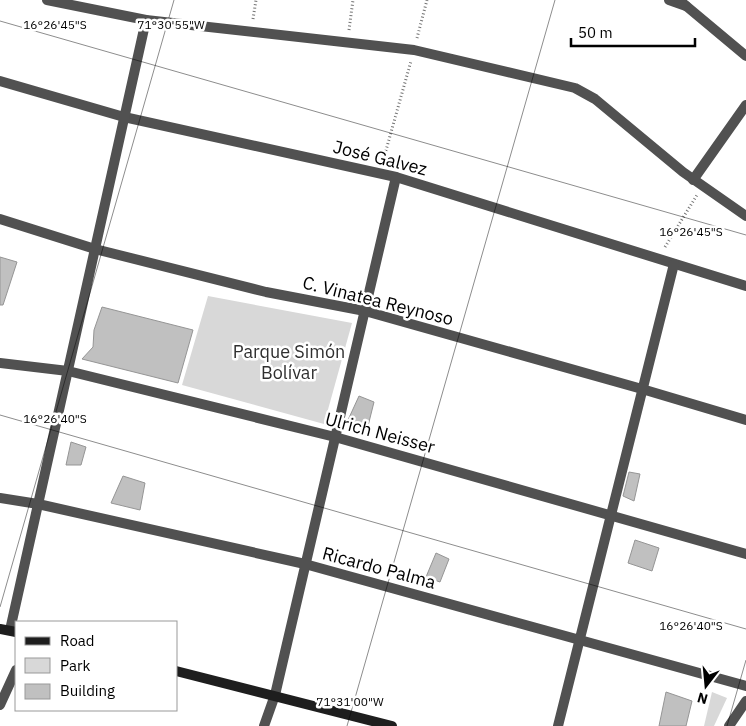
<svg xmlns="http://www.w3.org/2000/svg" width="746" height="726" viewBox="0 0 746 726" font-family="'IBM Plex Sans',sans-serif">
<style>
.green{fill:#d8d8d8}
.building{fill:#c0c0c0;stroke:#959595}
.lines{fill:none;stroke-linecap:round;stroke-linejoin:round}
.path{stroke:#737373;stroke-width:3;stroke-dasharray:1 2.5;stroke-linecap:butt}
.minor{stroke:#515151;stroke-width:10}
.tertiary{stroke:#515151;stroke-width:10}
.secondary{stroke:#1e1e1e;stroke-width:10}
.ticks{fill:none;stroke:#000;stroke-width:1;stroke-opacity:0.45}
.labels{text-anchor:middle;stroke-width:5;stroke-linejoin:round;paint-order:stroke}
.street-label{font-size:18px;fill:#000;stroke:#fff}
.park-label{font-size:18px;fill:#2f2f2f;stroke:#fff}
.ticks-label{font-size:12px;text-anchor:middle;fill:#000;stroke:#fff;stroke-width:5;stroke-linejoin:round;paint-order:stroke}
</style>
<rect width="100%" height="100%" fill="#fff"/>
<!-- green -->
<g class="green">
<polygon points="208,296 352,323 324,424 182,385"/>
<polygon points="712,692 727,698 714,726 704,726"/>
</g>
<!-- building -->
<g class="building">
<polygon points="0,257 17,262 3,305 0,305"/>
<polygon points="102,307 193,330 178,383 82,359 93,347 94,330"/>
<polygon points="359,396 374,402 368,426 348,420"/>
<polygon points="71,442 86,447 81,465 66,465"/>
<polygon points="629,472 640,474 634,501 623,496"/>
<polygon points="123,476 145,483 140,510 111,503"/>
<polygon points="635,540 659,548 652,571 628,563"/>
<polygon points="436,553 449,559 440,582 426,577"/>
<polygon points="666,692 692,701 686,726 659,726"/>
</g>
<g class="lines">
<!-- path -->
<g class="path">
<polyline points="253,19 256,0"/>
<polyline points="349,30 353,0"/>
<polyline points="417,38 427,0"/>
<polyline points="383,161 411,61"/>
<polyline points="665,247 697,195"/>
</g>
<!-- minor -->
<g class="minor">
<polyline points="47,0 146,20 414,50 575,88 595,99 683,172 746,216"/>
<polyline points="669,0 686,6"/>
<polyline points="0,81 124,117 396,177 746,286"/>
<polyline points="693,180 746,105"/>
<polyline points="0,219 95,249 266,292 365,311 642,389 746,420"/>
<polyline points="0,363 68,371 335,437 746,554"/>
<polyline points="0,498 38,504 305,564 746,686"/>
<polyline points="10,630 146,20"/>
<polyline points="0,705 16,670"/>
<polyline points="264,726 275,695 396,177"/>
<polyline points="558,726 674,264"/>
</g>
<!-- tertiary -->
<g class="tertiary">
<polyline points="679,0 746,56"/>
<polyline points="729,726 746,701"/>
</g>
<!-- secondary -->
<g class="secondary">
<polyline points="0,629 16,632"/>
<polyline points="176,671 392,726"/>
</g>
</g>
<!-- ticks -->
<path class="ticks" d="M0,21L746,235M0,415L746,629M0,607L174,0M347,726L555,0M727,726L746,660"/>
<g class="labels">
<!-- street labels -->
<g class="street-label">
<text transform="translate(380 158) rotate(14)" y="6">José Galvez</text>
<text transform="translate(378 301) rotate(14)" y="6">C. Vinatea Reynoso</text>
<text transform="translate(380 433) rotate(15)" y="6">Ulrich Neisser</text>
<text transform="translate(379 568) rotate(15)" y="6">Ricardo Palma</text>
</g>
<!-- park labels -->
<g class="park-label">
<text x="289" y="358">Parque Simón<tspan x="289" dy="21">Bolívar</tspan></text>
</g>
</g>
<g class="ticks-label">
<text x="55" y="29">16°26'45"S</text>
<text x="171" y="29">71°30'55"W</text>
<text x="691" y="236">16°26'45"S</text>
<text x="55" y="423">16°26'40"S</text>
<text x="691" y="630">16°26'40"S</text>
<text x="350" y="706">71°31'00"W</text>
</g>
<!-- legend -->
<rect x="15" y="621" width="162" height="90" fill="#ffffff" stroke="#999999"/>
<rect x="25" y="637" width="25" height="8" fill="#1e1e1e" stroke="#999999"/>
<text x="60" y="646" font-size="15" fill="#000000">Road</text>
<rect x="25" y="658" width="25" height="15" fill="#d8d8d8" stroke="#999999"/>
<text x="60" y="671" font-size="15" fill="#000000">Park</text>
<rect x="25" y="684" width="25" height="15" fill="#c0c0c0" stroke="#999999"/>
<text x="60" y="696" font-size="15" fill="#000000">Building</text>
<!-- north arrow -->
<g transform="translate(706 686) rotate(196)" stroke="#ffffff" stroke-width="4" paint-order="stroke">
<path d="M0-4L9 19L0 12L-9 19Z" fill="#000000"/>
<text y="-8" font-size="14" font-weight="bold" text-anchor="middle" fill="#000000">N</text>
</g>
<!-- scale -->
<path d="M571 38v8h124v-8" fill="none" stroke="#000000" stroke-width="2.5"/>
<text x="578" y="38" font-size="15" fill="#000000" stroke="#ffffff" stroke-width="4" paint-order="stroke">50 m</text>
</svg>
